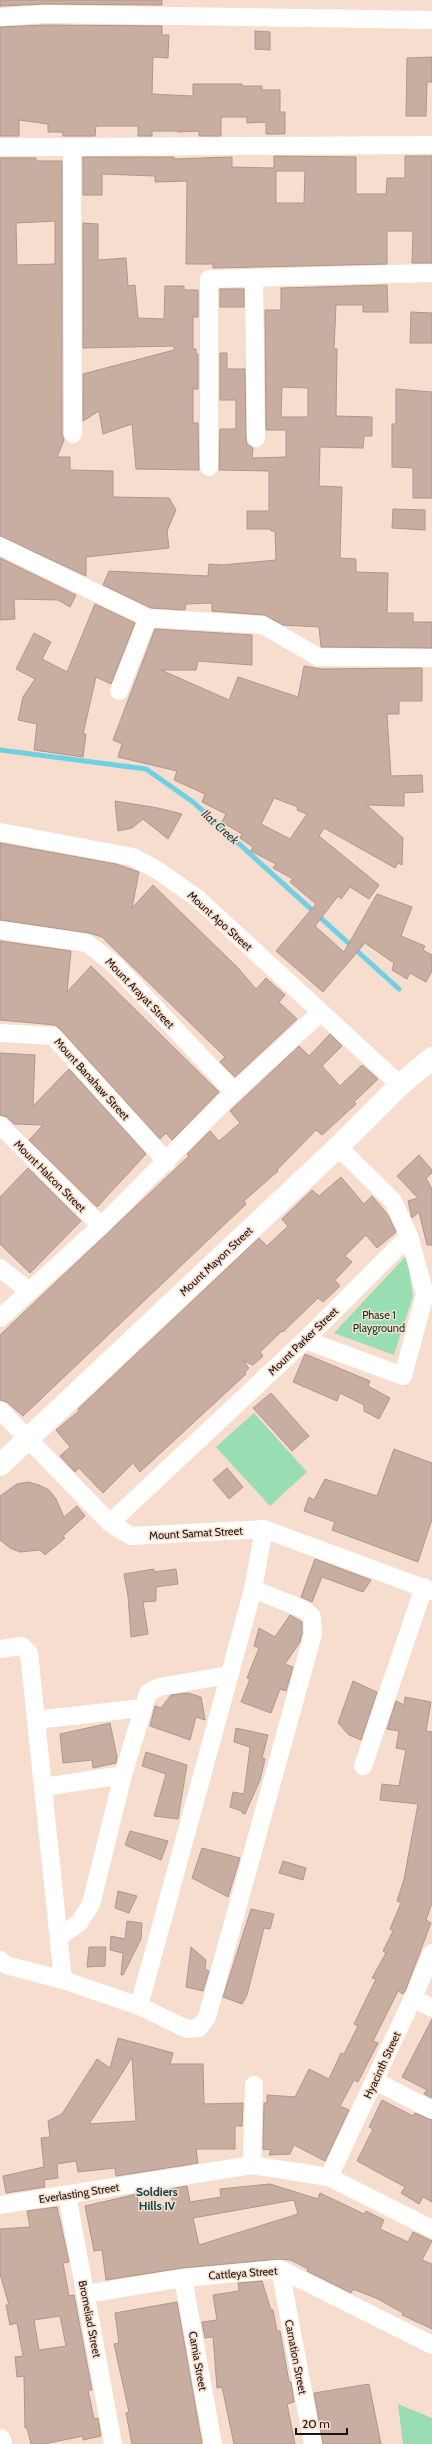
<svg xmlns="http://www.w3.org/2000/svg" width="432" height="2444" viewBox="0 0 432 2444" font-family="Cabin,sans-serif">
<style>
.green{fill:#99ddb2}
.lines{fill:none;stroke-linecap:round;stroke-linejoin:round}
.stream{stroke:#6fd0e3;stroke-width:5}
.building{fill:#c8ada1;stroke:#b0968b;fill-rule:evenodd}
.street{stroke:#fff;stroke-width:18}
.secondary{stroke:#fff;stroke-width:22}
.labels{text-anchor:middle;stroke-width:3;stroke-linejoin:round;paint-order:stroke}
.street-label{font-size:11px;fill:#1d150f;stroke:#f6ddcd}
.park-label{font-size:11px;fill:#023c20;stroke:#f6ddcd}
.water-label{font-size:12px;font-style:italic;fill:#17444c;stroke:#f6ddcd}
.neighbourhood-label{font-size:12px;font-weight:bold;fill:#05474c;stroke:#f6ddcd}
</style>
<rect width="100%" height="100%" fill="#f6ddcd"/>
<!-- green -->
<g class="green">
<polygon points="407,1255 413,1296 394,1355 334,1333"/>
<polygon points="254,1413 307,1472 270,1506 216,1447"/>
<polygon points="398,2404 432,2418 432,2444 403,2444"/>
</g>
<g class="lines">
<!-- stream -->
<polyline class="stream" points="0,750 146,769 193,802 399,989"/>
</g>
<!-- building -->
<g class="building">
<polygon points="0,0 162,0 162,5 45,4 0,6"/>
<polygon points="45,25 162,26 162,35 169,35 168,58 153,57 152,94 193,96 193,84 242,84 242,86 262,86 262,90 280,90 280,112 285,112 285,134 266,134 266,122 247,123 247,117 221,117 221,136 199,136 199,131 178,132 177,131 152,131 152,136 138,136 138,126 96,126 95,136 63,136 63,132 48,132 48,124 19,120 19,136 0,136 0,27"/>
<polygon points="255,31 270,32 270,50 255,49"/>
<polygon points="432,57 432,82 427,82 426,116 406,116 407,58"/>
<path d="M274,156L356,157V194H386L387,178H405V156H432V263H412L413,231H387V264L213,268V264H186L187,181L155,182V176L102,174V195H83V157H174V159L232,157V167L274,168ZM276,171H305L304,203H276Z"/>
<path d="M0,158H36V161H62V434L64,440L57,457H70V470L113,471V497L169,498L176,510L167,531L169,548L86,557V576L0,536ZM55,221V264L17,265L16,223Z"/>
<polygon points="83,223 98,224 98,260 126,258 128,286 135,285 138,318 164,319 165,286 184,286 184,290 198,290 198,317 193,317 193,349 196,349 196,354 198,354 198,389 193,389 193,423 198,423 199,470 136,469 132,424 103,434 99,411 83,421 83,374 174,350 174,346 83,348"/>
<path d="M387,285L388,312H363V305H336L334,349H337L336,416L372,417V436H364L363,448L320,447L319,486L342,487L340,558L356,559V572L388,573L387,613H413V622H432V648L321,647L319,627L283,625L264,615L212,611V603L186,604L185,610L151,608L103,585L109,571L208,576L209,564L222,565L276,560L275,531H271V529H247V511H269V471L219,470L220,429H236V400H220V353H227V369H245L246,438L247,444L253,448L252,458L286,457V430H266L265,310H281V288ZM282,387L308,388V417H281Z"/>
<rect x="220" y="289" width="24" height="18"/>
<polygon points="411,312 432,313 432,343 410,343"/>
<polygon points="396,389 432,392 432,498 413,498 413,468 392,467 392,424 396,424"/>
<polygon points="393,509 425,510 425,530 392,528"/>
<polygon points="0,558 76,595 70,607 58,600 14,599 15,619 0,620"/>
<polygon points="95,604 135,623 111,684 96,677 83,734 86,734 83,757 34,750 37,724 18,720 23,697 35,679 16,669 34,633 51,642 42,659 67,672"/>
<path d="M155,629L252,635V665L198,661L196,670H161L229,700L238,677L298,697L304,666L321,669L422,668V701H399V714H387L391,776L422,775L423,792L404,793V806L367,805L403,838L402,865L398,863L395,868L324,828L319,836L379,885L369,899L350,887L341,899L338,896L315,926L344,952L377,894L412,907L401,936L425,946L423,950L432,955V971L426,982L410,973L407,979L392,970L394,963L365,943L323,992L276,951L316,904L290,882L293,879L273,868L276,864L251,851L253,847L240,838L242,834L222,822L226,814L202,802L205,794L174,780L177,771L118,757L122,744L113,740ZM274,798L298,807L297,810L307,814L290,839L261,824Z"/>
<polygon points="115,801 158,808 182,814 168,839 143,819 132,828 118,831"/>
<polygon points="0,843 116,864 139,872 132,908 153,885 238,968 256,989 266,978 285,995 279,1002 297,1019 235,1077 220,1062 225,1057 102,937 89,933 0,920"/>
<polygon points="0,941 71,951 67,992 91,966 219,1092 172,1140 166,1133 160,1139 60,1029 55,1025 0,1020"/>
<polygon points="330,1034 342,1046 322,1066 340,1086 362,1065 378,1079 354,1102 356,1104 322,1135 316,1130 277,1170 278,1171 244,1201 246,1204 23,1416 7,1402 0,1400 0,1335 189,1156 187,1154 210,1131 219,1141 240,1123 230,1111 299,1046 309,1056"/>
<polygon points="0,1053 35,1055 33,1106 69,1069 146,1154 97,1207 29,1140 43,1125 14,1124 7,1117 0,1115"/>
<polygon points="419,1155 432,1170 432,1173 426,1178 432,1189 432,1245 427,1245 419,1212 412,1218 408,1201 418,1198 397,1176"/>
<polygon points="28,1168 81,1221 30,1273 0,1244 0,1197"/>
<polygon points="341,1177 364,1204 372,1196 388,1215 396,1232 377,1248 366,1235 345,1256 352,1262 335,1280 340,1286 323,1302 318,1298 283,1332 282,1331 260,1352 263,1356 253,1365 243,1361 249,1368 245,1372 246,1374 140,1472 133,1463 103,1493 79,1468 75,1472 60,1456 70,1447 56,1430 79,1411 78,1409 259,1238 267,1246 288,1226 282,1219 312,1190 319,1196"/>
<polygon points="305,1354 370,1381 368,1386 390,1398 379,1419 364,1411 364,1405 340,1393 337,1401 293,1382"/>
<polygon points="271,1393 309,1436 292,1451 253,1408"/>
<polygon points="394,1449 432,1463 432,1519 418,1562 332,1530 335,1522 304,1511 309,1497 314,1500 325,1479 377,1496"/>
<polygon points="227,1468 243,1487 229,1499 213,1480"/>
<polygon points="28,1482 39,1485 49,1490 56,1499 64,1517 77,1506 85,1516 63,1536 65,1538 45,1555 40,1550 20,1552 10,1548 0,1540 0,1496 17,1484"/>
<polygon points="315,1559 371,1580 363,1592 322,1577 312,1602 301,1597"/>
<polygon points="154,1569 154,1572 176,1569 178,1584 156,1587 156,1601 143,1602 148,1634 131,1637 128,1596 124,1574"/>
<polygon points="290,1615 302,1622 302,1633 300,1642 285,1664 293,1667 286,1691 280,1689 271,1713 241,1702 250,1679 247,1678 259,1648 254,1646 259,1628 275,1637"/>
<polygon points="353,1681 377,1692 361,1740 349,1735 338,1723"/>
<polygon points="188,1693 201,1697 205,1720 196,1717 190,1740 150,1726 155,1706 161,1708 171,1695"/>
<polygon points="405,1697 431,1702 426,1731 432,1732 432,1903 426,1920 431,1923 406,1989 403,1994 398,1991 373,2041 378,2043 358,2082 354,2080 340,2106 349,2110 325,2161 294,2145 290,2154 269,2155 271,2150 263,2149 264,2103 267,2103 267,2095 295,2097 309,2069 329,2079 341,2053 344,2054 358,2026 354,2024 376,1979 372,1978 386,1953 383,1951 393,1931 390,1929 401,1903 397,1901 404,1879 418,1804 380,1800 382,1784 399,1786 406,1750 396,1748 399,1731 387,1729 396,1701 404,1705"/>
<polygon points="110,1723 117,1757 116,1763 93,1768 92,1760 63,1763 60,1734"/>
<polygon points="236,1728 268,1735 262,1758 265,1759 260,1780 245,1814 242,1813 242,1811 230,1807 233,1792 244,1794 250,1747 234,1742"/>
<polygon points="146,1752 187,1765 178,1819 154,1816 166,1774 142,1766"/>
<polygon points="130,1831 168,1841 161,1860 125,1845"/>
<polygon points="202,1848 240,1858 228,1897 192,1878"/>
<polygon points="283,1861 306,1868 303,1880 279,1873"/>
<polygon points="118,1891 137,1896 129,1913 115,1908"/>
<polygon points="251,1909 274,1914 270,1929 264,1928 247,1995 242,2004 223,1997"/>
<polygon points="127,1921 142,1923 141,1939 123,1975 121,1975 123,1953 110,1950 111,1936 125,1939"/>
<polygon points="89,1947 106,1947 105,1966 87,1967"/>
<polygon points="191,1947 206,1960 205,1969 209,1971 203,1991 186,1987"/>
<polygon points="432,2019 432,2098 424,2094 427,2090 402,2077"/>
<path d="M118,2038L173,2053L170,2064H203L204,2104L243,2103L242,2126H235V2149H196L198,2163L116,2176L115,2168L78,2172L76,2161L57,2164L58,2178L44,2180L45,2187L6,2193L3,2176L44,2167L41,2138L50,2137L48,2121L62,2114L97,2059L110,2068ZM132,2057L136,2121L89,2124L121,2075Z"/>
<polygon points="382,2100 413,2116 415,2113 432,2120 432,2202 423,2197 419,2204 401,2193 405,2187 357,2161 373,2129 369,2127"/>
<path d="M270,2184L318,2199L320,2193L364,2214L366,2211L384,2220L380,2229L408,2242L413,2232L432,2241L422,2260L432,2264V2329L402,2315L403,2313L378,2299L353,2289L351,2293L307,2271L308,2269L291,2260L279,2259L182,2268L106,2280L102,2250L94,2251L85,2206L137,2194L139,2210L173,2205L170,2189L187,2186L190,2202L221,2197L220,2189ZM294,2200L298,2214L199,2245L193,2218Z"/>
<path d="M57,2207L69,2262L63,2263L69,2296L74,2295L92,2390H88L94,2419L98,2418L101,2436L83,2440V2436L44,2444H31L27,2428H25L24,2376L17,2377L15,2357L23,2356L17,2323L10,2325L6,2305H9L0,2274V2229L30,2227L27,2211ZM60,2316L66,2346L39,2350L34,2320Z"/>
<polygon points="262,2281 271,2310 273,2310 277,2331 280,2331 289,2382 291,2382 294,2402 287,2404 295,2444 234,2444 222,2387 217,2388 213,2337 205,2338 202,2322 217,2320 213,2295 239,2291 238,2283"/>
<polygon points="177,2302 202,2444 132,2444 126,2413 129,2412 114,2344 119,2343 115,2313"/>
<polygon points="369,2384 381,2444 323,2444 314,2393"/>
</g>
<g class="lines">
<!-- street -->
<g class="street">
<polyline points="0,17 45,14 432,20"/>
<polyline points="0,147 72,147 73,434"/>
<polyline points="72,147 432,145"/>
<polyline points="254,278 256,438"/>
<polyline points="209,467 209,279 432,273"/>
<polyline points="0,546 148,618 263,625 318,657 432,658"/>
<polyline points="119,691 148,618"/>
<polyline points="0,832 133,857 157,870 197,898 400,1085"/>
<polyline points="0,930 87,943 115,965 234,1092"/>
<polyline points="0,1033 53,1036 167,1162"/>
<polyline points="0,1125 101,1226"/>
<polyline points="0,1268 29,1291"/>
<polyline points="0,1318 101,1226 234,1092 320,1013"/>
<polyline points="305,1340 403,1376 425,1294 409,1236 393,1201 338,1147"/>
<polyline points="0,1410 110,1523 131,1536 264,1529 432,1591"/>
<polyline points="110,1523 305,1340 409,1236"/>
<polyline points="0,1649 22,1646 29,1653 36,1720"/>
<polyline points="363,1766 424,1587"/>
<polyline points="44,1787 123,1775"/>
<polyline points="59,1937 79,1923 91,1904 123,1775 148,1693 159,1687 228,1675"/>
<polyline points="0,1960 6,1965 63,1980 139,2006 253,1589 264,1529"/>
<polyline points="63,1980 36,1720 142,1708"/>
<polyline points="413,1998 432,2008"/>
<polyline points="139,2006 187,2029 199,2028 207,2017 313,1634 312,1617 305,1610 253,1589"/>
<polyline points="375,2081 432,2110"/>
<polyline points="252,2165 254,2085"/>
<polyline points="329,2177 413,1998 432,1953"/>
<polyline points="67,2195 113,2444"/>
<polyline points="0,2205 252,2165 329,2177 432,2229"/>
<polyline points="280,2269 313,2444"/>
<polyline points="183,2278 213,2444"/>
<polyline points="86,2294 183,2278 280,2269 432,2345"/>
</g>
<!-- secondary -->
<g class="secondary">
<polyline points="0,1465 338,1147 400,1085 432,1058"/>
<polyline points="0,2440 1,2444"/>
</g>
</g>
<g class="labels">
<!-- street labels -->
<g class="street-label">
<text transform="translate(220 921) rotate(42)" y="4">Mount Apo Street</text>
<text transform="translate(140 993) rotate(46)" y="4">Mount Arayat Street</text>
<text transform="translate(92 1079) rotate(48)" y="4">Mount Banahaw Street</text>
<text transform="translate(50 1176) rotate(45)" y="4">Mount Halcon Street</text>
<text transform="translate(216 1261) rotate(-43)" y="4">Mount Mayon Street</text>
<text transform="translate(303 1341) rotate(-44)" y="4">Mount Parker Street</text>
<text transform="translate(196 1533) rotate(-3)" y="4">Mount Samat Street</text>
<text transform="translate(382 2065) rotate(-65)" y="4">Hyacinth Street</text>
<text transform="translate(79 2193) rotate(-9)" y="4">Everlasting Street</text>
<text transform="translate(243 2273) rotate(-4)" y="4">Cattleya Street</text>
<text transform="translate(90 2319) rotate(79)" y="4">Bromeliad Street</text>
<text transform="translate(296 2357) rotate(79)" y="4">Carnation Street</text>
<text transform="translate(198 2361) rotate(80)" y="4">Camia Street</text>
</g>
<!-- park labels -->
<g class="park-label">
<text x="379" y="1319">Phase 1<tspan x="379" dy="13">Playground</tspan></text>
</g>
<!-- water labels -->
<g class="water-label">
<text transform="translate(220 827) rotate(42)" y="4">Ilat Creek</text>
</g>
<!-- neighbourhood labels -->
<g class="neighbourhood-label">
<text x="157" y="2196">Soldiers<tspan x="157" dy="14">Hills IV</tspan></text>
</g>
</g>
<!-- scale -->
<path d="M296 2428v6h51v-6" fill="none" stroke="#1d150f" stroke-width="2"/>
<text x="302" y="2428" font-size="12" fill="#1d150f" stroke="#f6ddcd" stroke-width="3" paint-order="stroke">20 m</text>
</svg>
